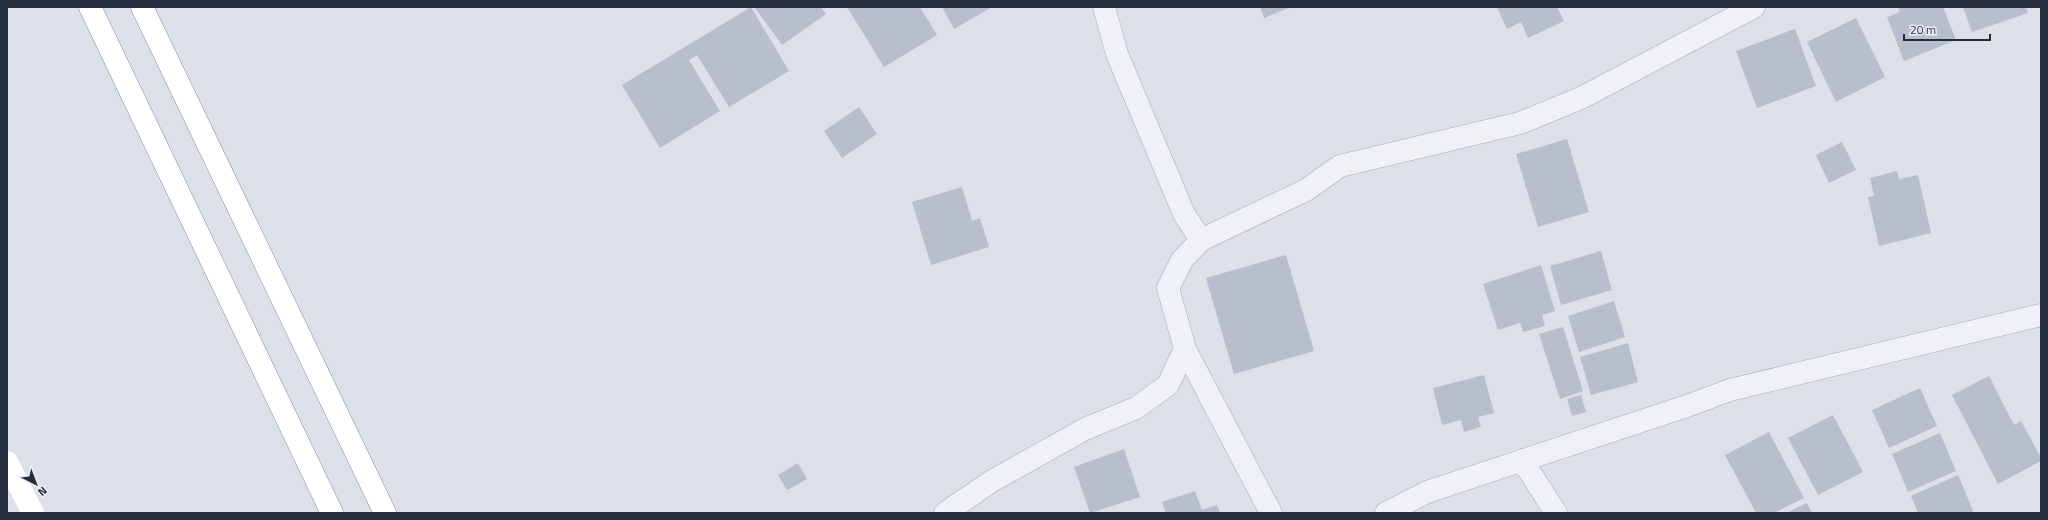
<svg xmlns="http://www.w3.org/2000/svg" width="2048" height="520" viewBox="0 0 2048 520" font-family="'Titillium Web',sans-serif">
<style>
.building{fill:#b8becb}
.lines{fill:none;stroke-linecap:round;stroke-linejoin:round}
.street-casing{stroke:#a5aab5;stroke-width:23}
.highway-casing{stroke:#828c9f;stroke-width:23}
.street{stroke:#eff1f6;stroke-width:22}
.secondary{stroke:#fff;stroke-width:22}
.highway{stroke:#fff;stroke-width:22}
</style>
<rect width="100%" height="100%" fill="#dce0e8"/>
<!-- building -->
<g class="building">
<polygon points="751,7 789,71 729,107 697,55 689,60 720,111 660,148 622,85"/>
<polygon points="757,7 821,7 826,14 782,45 755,8"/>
<polygon points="847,7 920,7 937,35 884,67"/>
<polygon points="942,7 992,7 954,29"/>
<polygon points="1260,7 1291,7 1264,18"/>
<polygon points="1497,7 1557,7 1564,21 1528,38 1521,22 1507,29"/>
<polygon points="1898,7 1943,7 1956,40 1904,61 1887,17 1900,12"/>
<polygon points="1963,7 2026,7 2028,13 1972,32"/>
<polygon points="1856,18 1885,77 1836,102 1807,42"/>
<polygon points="1795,29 1816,86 1757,108 1736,51"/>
<polygon points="859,107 877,134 842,158 824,131"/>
<polygon points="1567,139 1589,212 1538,227 1516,154"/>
<polygon points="1842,142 1856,170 1829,183 1816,155"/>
<polygon points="1897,171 1899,179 1918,175 1931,233 1879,246 1868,197 1874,196 1870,178"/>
<polygon points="962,187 972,221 980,218 989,247 931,265 912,202"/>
<polygon points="1601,251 1612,290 1561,305 1550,266"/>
<polygon points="1286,255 1314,351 1234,374 1206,278"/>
<polygon points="1541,265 1555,311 1542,315 1545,326 1523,332 1520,323 1498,330 1483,284"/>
<polygon points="1614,301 1625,337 1579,352 1568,316"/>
<polygon points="1563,327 1583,391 1560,399 1539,334"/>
<polygon points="1628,343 1638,382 1591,395 1580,357"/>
<polygon points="1484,375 1494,413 1478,417 1481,427 1464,432 1461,420 1442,425 1433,388"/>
<polygon points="1989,376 2014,425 2021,421 2041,458 2041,461 1998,484 1952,395"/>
<polygon points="1920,388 1937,426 1889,448 1872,410"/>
<polygon points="1581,395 1586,412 1572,416 1567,399"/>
<polygon points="1833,415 1863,472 1818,495 1788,438"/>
<polygon points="1769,432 1804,498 1774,513 1756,513 1725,455"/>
<polygon points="1940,433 1956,471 1908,492 1892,454"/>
<polygon points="1124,449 1140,497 1090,513 1074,467"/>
<polygon points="798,463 807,479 787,490 778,475"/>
<polygon points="1958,475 1973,511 1968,513 1918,513 1911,496"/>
<polygon points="1195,491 1202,510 1217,505 1220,513 1166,513 1162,502"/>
<polygon points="1807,503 1812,513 1786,513"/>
</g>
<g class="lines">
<defs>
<g id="street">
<polyline points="1104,7 1117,54 1184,214 1201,240 1182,260 1168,288 1185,349 1271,513"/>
<polyline points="1201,240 1306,190 1340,166 1520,123 1581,98 1754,7"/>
<polyline points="1522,460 1556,513"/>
<polyline points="945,513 992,481 1085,429 1136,408 1168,385 1185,349"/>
<polyline points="1386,513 1427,492 1687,406 1730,390 2041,315"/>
</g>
<g id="highway">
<polyline points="90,7 332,513"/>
<polyline points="142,7 385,513"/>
</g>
</defs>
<!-- street casing -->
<use href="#street" class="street-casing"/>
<!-- highway casing -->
<use href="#highway" class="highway-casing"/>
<!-- street -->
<use href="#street" class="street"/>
<!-- secondary -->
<polyline class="secondary" points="7,462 33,513"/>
<!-- highway -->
<use href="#highway" class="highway"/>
</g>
<!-- border -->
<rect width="2048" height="520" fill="none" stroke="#242d3f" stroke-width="16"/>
<!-- north arrow -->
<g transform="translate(36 484) rotate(138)" stroke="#ebeff5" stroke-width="3" paint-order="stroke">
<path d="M0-3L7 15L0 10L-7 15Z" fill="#242d3f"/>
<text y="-6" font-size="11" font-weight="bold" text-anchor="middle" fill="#242d3f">N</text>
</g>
<!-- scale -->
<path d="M1904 34v6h86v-6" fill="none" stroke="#242d3f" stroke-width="2"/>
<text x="1910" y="34" font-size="12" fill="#242d3f" stroke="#ebeff5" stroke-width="3" paint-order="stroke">20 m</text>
</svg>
